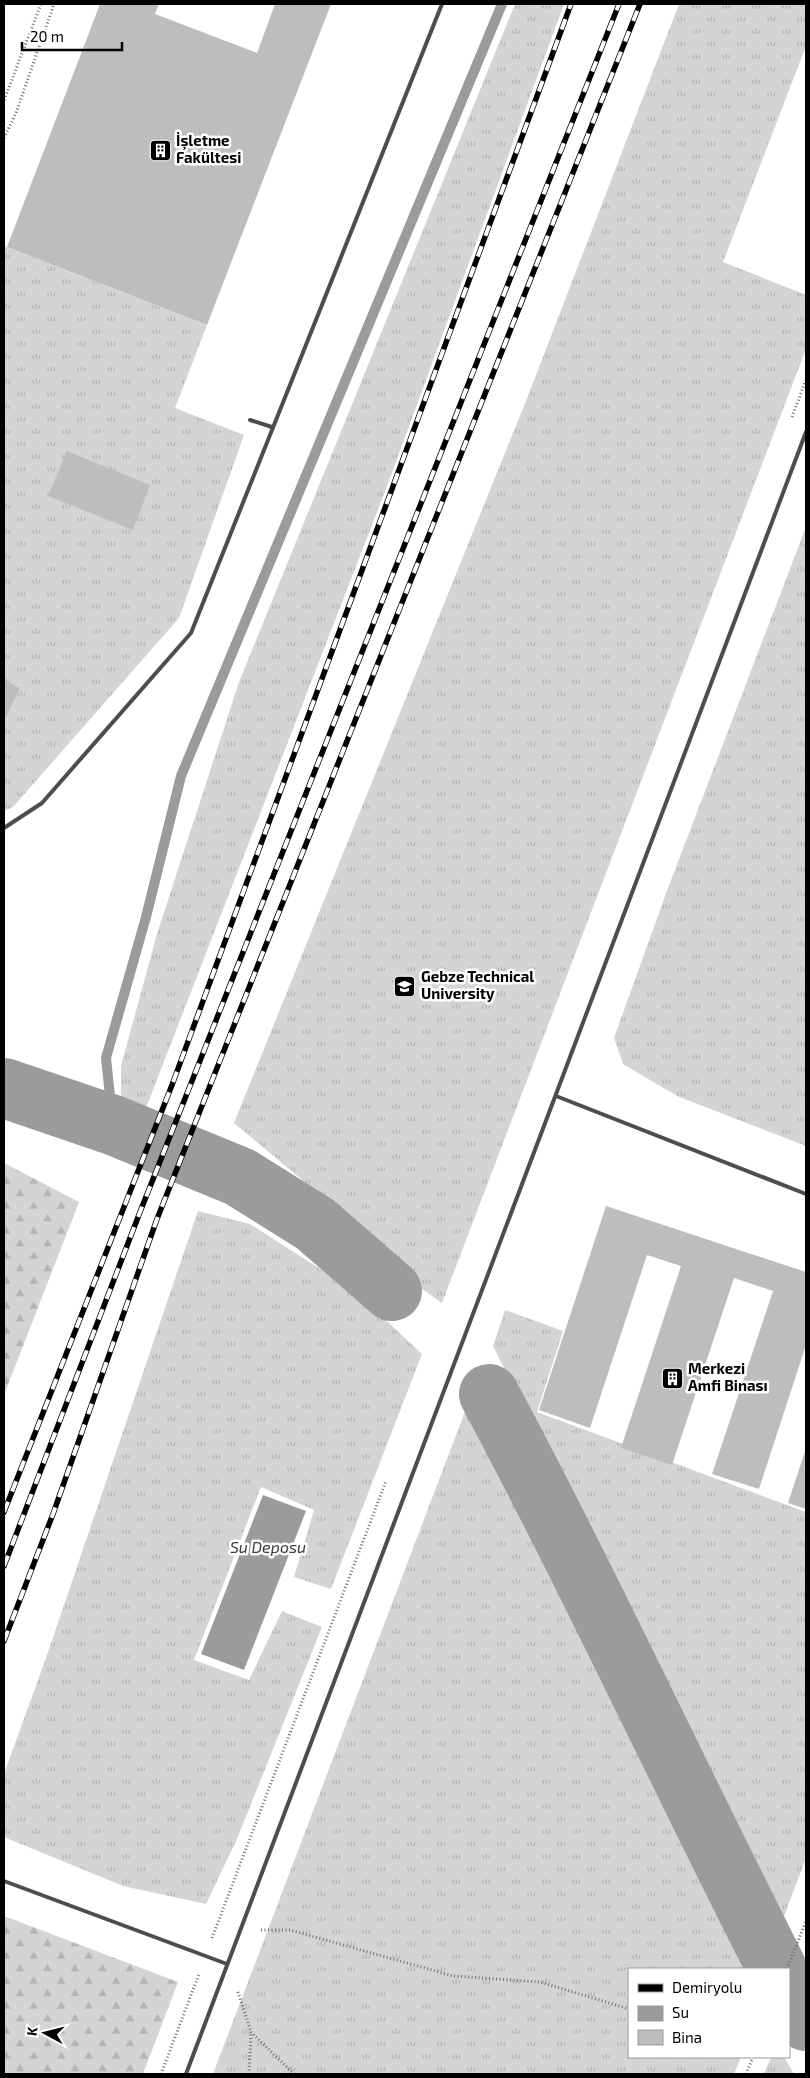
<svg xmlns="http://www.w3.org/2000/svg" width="810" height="2078" viewBox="0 0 810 2078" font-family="'Exo 2',sans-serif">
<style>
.grass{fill:url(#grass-tufts)}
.forest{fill:url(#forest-firs)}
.water{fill:#9b9b9b}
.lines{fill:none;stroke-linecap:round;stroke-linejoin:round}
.stream{stroke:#9b9b9b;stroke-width:10}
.river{stroke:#9b9b9b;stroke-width:60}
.building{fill:#bdbdbd}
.path{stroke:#6f6f6f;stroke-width:3;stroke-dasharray:1 2.5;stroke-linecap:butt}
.lane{stroke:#4d4d4d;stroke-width:4}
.rail-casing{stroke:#000;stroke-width:5.5}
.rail{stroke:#fff;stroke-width:4;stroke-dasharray:11;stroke-linecap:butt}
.labels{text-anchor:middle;stroke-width:5;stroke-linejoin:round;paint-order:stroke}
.poi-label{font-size:15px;font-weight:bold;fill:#000;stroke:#fff;text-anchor:start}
.water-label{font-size:16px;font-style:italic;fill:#3c3c3c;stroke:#fff}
</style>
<defs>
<pattern id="grass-tufts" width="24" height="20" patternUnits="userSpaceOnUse" patternTransform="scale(1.25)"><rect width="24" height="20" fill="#d4d4d4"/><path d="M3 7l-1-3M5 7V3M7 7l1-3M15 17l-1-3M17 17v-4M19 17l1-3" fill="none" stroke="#b4b4b4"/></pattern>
<pattern id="forest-firs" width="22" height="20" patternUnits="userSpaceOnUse" patternTransform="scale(1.25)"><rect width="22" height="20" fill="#d4d4d4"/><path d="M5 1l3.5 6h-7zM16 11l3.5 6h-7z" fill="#b4b4b4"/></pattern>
</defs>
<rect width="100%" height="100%" fill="#fff"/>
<!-- grass -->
<g class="grass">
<polygon points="515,4 564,4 386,489 139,1126 121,1119 121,1066 157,934 239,682"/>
<polygon points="679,4 806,4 806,46 723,262 806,295 806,349 442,1303 411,1281 300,1178 234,1123 528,396"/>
<polygon points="4,246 207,325 175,408 244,435 179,618 13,807 4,811"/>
<polygon points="806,527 806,1146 677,1096 623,1064 614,1038 668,888"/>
<polygon points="198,1211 250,1224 356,1292 422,1354 331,1589 294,1577 314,1510 261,1487 194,1660 249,1680 282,1611 322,1627 237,1839 206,1904 123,1886 4,1837 4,1774 47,1655"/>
<polygon points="505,1310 563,1331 537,1412 806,1512 806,1858 781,1924 493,1346"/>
<polygon points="469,1401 743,1969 629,1969 629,2057 741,2057 734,2074 213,2074"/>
<polygon points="771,2057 784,2057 794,2074 764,2074"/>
</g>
<!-- forest -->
<g class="forest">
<polygon points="4,1163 79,1202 4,1395"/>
<polygon points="4,1916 178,1982 143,2074 4,2074"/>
</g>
<!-- water -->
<polygon class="water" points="263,1495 306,1511 244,1670 201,1654"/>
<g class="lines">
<!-- stream -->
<polyline class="stream" points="113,1125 106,1058 146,917 181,776 502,4"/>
<!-- river -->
<g class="river">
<polyline points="4,1088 113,1125 240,1177 315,1224 392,1291"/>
<path d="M489,1394C590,1583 680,1778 777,1969"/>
<polyline points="789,1990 806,2021"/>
</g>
</g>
<!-- building -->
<g class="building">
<polygon points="100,4 159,4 155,14 257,53 275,4 331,4 207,325 7,247"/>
<polygon points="67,451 150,485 133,530 48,496"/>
<polygon points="4,680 20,688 4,721"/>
<polygon points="606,1206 806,1272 806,1345 759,1489 712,1474 773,1291 734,1278 672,1465 621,1448 681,1266 647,1255 590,1428 539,1410"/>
<polygon points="806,1448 806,1509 788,1503"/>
</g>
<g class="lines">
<!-- path -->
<g class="path">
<polyline points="4,100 41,4"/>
<polyline points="4,138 16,113 54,4"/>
<polyline points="792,417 806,380"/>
<polyline points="261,1930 290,1930 453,1976 540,1982 629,2009"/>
<polyline points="212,1938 386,1481"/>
<polyline points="787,1969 806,1921"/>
<polyline points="238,1992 251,2032 294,2074"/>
<polyline points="161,2074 199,1974"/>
<polyline points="249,2074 251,2033"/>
<polyline points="746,2074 753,2057"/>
</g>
<!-- lane -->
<g class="lane">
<polyline points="250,420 272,427"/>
<polyline points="4,828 42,803 191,633 442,4"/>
<polyline points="556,1096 806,1194"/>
<polyline points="4,1881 227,1964"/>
<polyline points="186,2074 806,432"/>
</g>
<defs>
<g id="rail">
<polyline points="4,1512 172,1085 571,4"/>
<polyline points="4,1566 140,1212 619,4"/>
<polyline points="4,1641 53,1514 157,1219 640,4"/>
</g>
</defs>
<!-- rail casing -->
<use href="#rail" class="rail-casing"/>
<!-- rail -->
<use href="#rail" class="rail"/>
</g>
<!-- icons -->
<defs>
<symbol id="building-square" viewBox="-11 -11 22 22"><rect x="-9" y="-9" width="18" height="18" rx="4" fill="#000" stroke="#fff"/><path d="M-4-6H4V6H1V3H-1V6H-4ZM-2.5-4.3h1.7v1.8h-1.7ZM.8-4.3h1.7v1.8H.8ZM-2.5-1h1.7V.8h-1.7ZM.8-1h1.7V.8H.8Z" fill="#fff"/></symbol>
<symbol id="university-square" viewBox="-11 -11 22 22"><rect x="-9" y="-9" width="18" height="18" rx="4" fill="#000" stroke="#fff"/><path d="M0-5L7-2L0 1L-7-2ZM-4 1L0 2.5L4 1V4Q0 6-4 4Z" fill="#fff"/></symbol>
</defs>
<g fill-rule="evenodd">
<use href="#building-square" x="148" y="138" width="25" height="25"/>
<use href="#university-square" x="392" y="974" width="25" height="25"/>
<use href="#building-square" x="660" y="1366" width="25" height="25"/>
</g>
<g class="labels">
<!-- poi labels -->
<g class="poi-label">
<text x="176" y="146">İşletme<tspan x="176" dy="17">Fakültesi</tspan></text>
<text x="421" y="982">Gebze Technical<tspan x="421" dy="17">University</tspan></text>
<text x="688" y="1374">Merkezi<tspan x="688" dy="17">Amfi Binası</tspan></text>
</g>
<!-- water labels -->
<g class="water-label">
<text x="268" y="1553">Su Deposu</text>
</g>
</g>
<!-- border -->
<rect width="810" height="2078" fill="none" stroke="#000000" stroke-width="10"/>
<!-- legend -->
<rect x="628" y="1968" width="162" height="90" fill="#ffffff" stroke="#999999"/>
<rect x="638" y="1984" width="25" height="8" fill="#000000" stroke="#999999"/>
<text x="672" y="1993" font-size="15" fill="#000000">Demiryolu</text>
<rect x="638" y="2006" width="25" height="15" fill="#9b9b9b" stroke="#999999"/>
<text x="672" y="2018" font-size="15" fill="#000000">Su</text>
<rect x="638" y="2030" width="25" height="15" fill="#bdbdbd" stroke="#999999"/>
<text x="672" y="2043" font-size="15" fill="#000000">Bina</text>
<!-- north arrow -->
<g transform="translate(45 2033) rotate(277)" stroke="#ffffff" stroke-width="4" paint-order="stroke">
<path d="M0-4L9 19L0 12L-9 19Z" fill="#000000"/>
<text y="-8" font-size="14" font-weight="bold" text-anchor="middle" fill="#000000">K</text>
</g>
<!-- scale -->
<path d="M22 42v8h100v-8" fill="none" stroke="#000000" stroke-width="2.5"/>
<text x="30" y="42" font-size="15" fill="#000000" stroke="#ffffff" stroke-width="4" paint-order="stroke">20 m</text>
</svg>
